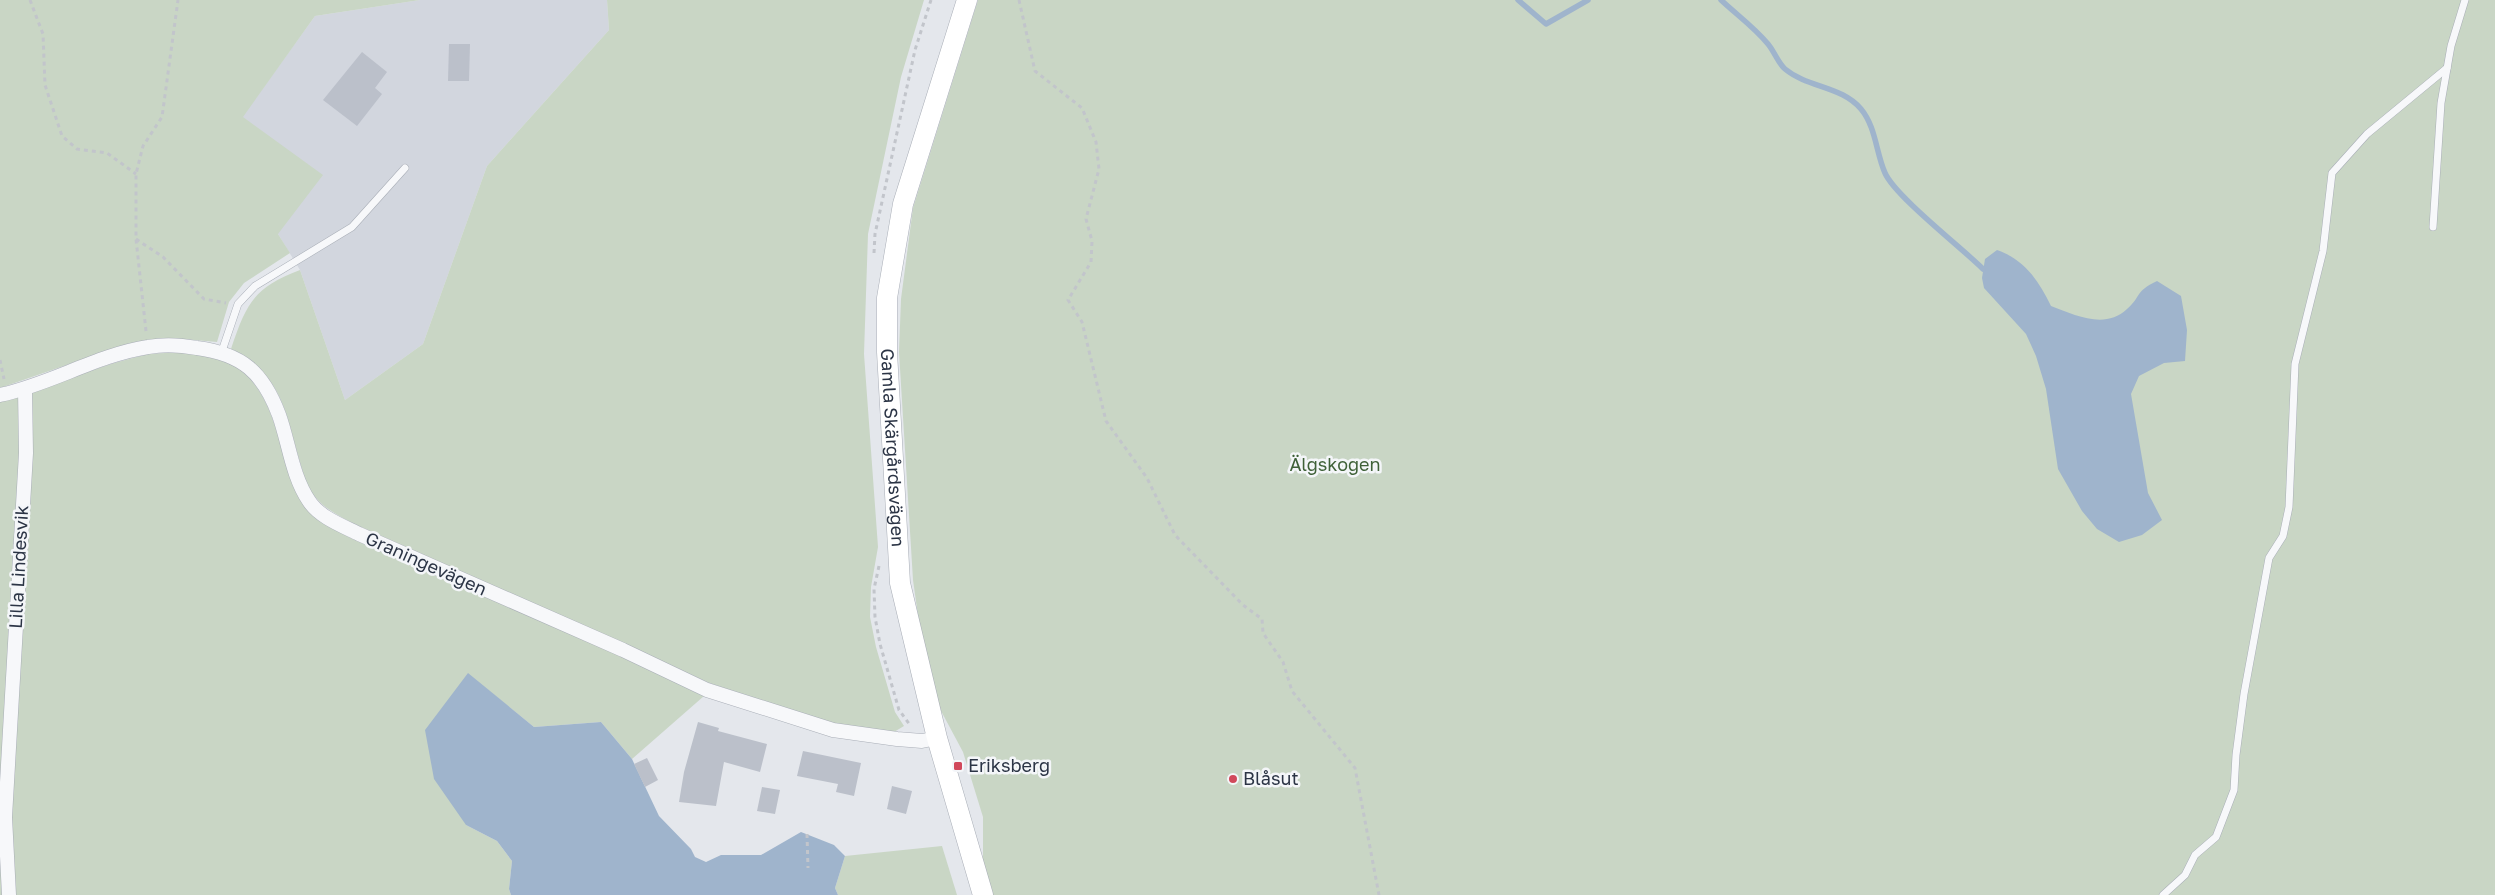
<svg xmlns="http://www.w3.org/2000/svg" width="2495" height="895" viewBox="0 0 2495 895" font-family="'Golos Text',sans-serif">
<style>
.built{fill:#d2d6de}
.green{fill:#c9d6c5}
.water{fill:#9fb4cc}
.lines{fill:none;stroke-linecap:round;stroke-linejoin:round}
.stream{stroke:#9fb4cc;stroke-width:5.5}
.building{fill:#bbc0ca}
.service-casing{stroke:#a9aeb7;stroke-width:8}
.minor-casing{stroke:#a9aeb7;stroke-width:15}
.secondary-casing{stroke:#a9aeb7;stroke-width:21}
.path{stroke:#c2c5cb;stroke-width:3;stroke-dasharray:4 4;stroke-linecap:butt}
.service{stroke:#f7f8fa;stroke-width:7}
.minor{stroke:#f7f8fa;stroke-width:14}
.secondary{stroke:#fff;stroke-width:20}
.poi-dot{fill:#d1495b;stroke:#f4f6f9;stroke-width:2}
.labels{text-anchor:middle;stroke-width:5;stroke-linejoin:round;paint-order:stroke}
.street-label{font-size:18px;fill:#2b3445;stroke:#f4f6f9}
.park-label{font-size:18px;fill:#3f6138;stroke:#f4f6f9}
.poi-label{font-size:18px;fill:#2b3445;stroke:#f4f6f9;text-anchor:start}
</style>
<rect width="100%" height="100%" fill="#e4e7ec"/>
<!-- built -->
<polygon class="built" points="420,0 607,0 609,30 487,166 423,344 345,400 300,270 278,234 242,117 315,16"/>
<!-- green -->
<g class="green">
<polygon points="0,0 420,0 315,16 243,117 323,175 278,234 290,253 244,283 229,302 217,342 183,339 110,350 0,388"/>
<path d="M607,0H924L901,77L868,234L864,354L878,547L871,587L870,617L876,647L895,712L904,726L894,732L835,724L709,683L625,644L361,527C345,519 327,511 316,498C306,487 303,472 299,459C285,409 281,375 231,349C246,304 254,287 300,270L345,400L423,344L487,166L609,30Z"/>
<polygon points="978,0 2495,0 2495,895 993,895 983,863 983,817 963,752 940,709 922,644 913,580 899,352 901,299 913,208"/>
<path d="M182,352C194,354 209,353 220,357C266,377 274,424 288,466C292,480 296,497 306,508C320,523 339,532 357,541L621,656L704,696L632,759L601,722L534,727L468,674L466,825L497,841L512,861L509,889L511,895H0V401L114,363L148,354Z"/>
<polygon points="942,846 957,895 838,895 835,888 845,856"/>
</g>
<!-- water -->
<g class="water">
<path d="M1997,250C2025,260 2038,280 2051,306C2075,315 2105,330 2127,309C2142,296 2134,292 2157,281L2181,296L2187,330L2185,361L2164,363L2139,376L2131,394L2148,493L2162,520L2142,535L2119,542L2097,529L2082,511L2058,469L2046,389L2036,356L2026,334L1984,288L1982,278L1985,259Z"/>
<polygon points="468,673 534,727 601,722 632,759 659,816 691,849 695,857 706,862 721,855 761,855 801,832 834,845 845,856 835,888 838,895 511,895 509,889 512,861 497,841 466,825 434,779 425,730"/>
</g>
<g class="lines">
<!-- stream -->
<g class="stream">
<polyline points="1518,0 1546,24 1588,0"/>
<path d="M1721,0C1737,15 1754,27 1768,44C1774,51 1778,63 1785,69C1808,88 1842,86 1861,109C1876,127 1876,153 1885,173C1895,196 1962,248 1983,269"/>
</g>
</g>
<!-- building -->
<g class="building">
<polygon points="449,44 470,44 469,81 448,81"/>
<polygon points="362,52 387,72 375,88 382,94 357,126 323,100"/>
<polygon points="698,722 719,728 718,731 767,744 760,772 724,762 716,806 679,802 684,772"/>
<polygon points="803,751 861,763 854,796 836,792 838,784 797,776"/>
<polygon points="647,758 658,780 645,787 634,764"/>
<polygon points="892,786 912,791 906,814 887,809"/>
<polygon points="762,787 780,790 775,814 757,811"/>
</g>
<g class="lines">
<defs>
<g id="service">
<polyline points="2433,227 2441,103 2451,46 2465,0"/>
<polyline points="222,351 238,304 255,286 352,227 405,168"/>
<polyline points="2163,895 2185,875 2195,855 2216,837 2234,790 2236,755 2244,694 2269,558 2283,536 2289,507 2295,364 2323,251 2332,173 2367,134 2447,68"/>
</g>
<g id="minor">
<path d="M0,395C51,384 97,355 148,347C164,344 181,345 197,348C242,354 263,372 279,415C289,443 292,476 309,501C319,517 343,526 359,534L623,650L707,690L833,730L897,739L922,741L937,738"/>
<polyline points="9,895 5,817 26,453 25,389"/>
</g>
<g id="secondary">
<path id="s1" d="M967,0L903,204L887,298V352L900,583L937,738L983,895"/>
</g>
</defs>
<!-- service casing -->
<use href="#service" class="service-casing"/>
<!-- minor casing -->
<use href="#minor" class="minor-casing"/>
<!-- secondary casing -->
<use href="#secondary" class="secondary-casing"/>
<!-- path -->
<g class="path">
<polyline points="30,0 43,34 45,85 62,136 77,149 107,153 136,174"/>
<polyline points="1019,0 1035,71 1082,108 1096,142 1099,169 1086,219 1092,241 1091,262 1068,300 1082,322 1106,421 1147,478 1175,535 1243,605 1262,619 1263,633 1283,662 1292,691 1355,768 1379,895"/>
<polyline points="136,239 163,257 204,299 226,303"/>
<polyline points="874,253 875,234 915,50 931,0"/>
<polyline points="146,331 136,239 136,174 143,146 162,117 178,0"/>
<polyline points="0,360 4,379"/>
<polyline points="879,566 874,589 875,617 880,644 899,710 910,725"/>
<polyline points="807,834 808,868"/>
</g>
<!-- service -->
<use href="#service" class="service"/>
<!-- minor -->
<use href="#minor" class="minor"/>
<!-- secondary -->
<use href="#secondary" class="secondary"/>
</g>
<!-- markers -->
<g class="poi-dot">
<rect x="953" y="761" width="10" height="10" rx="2.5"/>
<circle cx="1233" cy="779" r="5"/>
</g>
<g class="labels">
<!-- street labels -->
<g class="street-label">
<text dy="6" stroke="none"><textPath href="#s1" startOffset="459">Gamla Skärgårdsvägen</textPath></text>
<text transform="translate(426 564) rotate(24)" y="6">Graningevägen</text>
<text transform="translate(19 567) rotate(-87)" y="6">Lilla Lindesvik</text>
</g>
<!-- park labels -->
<g class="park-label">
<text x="1335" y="471">Älgskogen</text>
</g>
<!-- poi labels -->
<g class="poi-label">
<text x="968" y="772">Eriksberg</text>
<text x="1243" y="785">Blåsut</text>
</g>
</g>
</svg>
